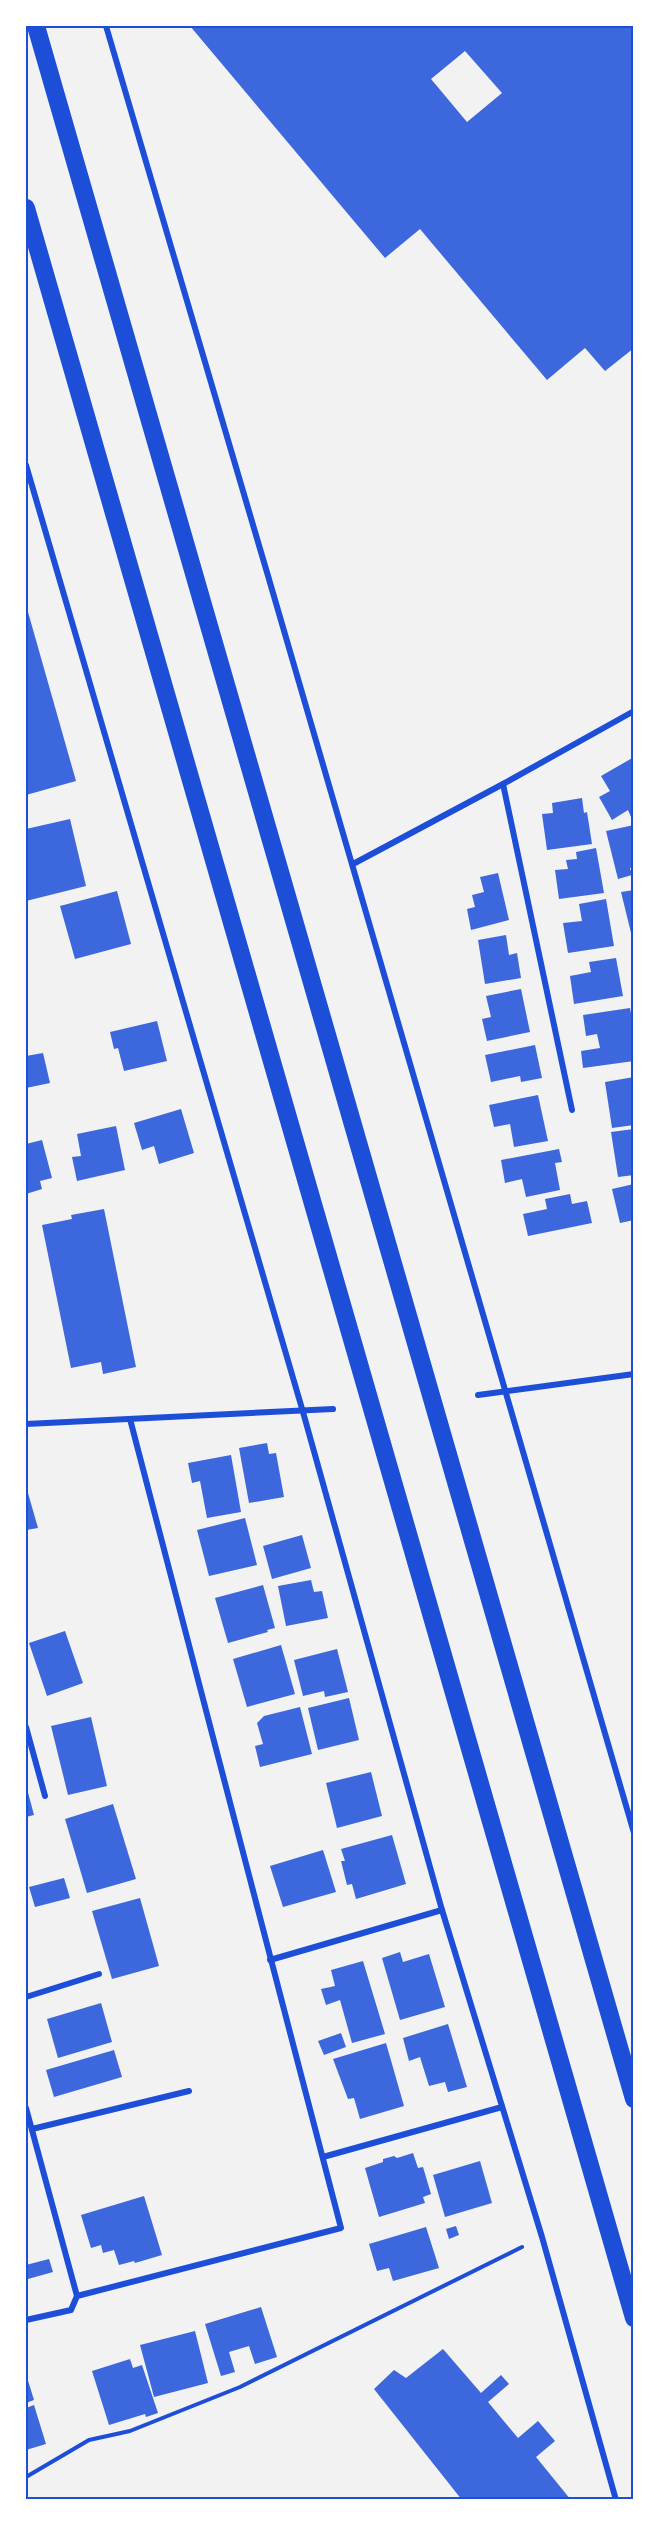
<svg xmlns="http://www.w3.org/2000/svg" width="659" height="2525" viewBox="0 0 659 2525" font-family="'Source Sans 3',sans-serif">
<style>
.building{fill:#3d67dc;fill-rule:evenodd}
.lines{fill:none;stroke-linecap:round;stroke-linejoin:round}
.path{stroke:#1d4ed8;stroke-width:4}
.minor{stroke:#1d4ed8;stroke-width:6}
.motorway{stroke:#1d4ed8;stroke-width:18}
.neatline{fill:none;stroke:#1d4ed8;stroke-width:2}
</style>
<rect width="100%" height="100%" fill="#f2f2f2"/>
<!-- building -->
<g class="building">
<path d="M190,26H634V348L605,371L585,348L547,380L420,229L385,258ZM465,51L502,93L467,122L431,79Z"/>
<polygon points="26,605 76,781 26,795"/>
<polygon points="634,757 634,816 631,817 628,810 612,820 599,797 610,791 601,776"/>
<polygon points="582,798 584,813 587,812 592,844 547,850 542,814 553,813 552,803"/>
<polygon points="70,819 86,886 26,901 26,829"/>
<polygon points="634,825 634,867 630,868 632,875 618,879 606,831"/>
<polygon points="596,848 604,893 559,899 555,870 568,869 566,860 577,859 576,852"/>
<polygon points="498,873 509,920 471,930 467,909 475,907 472,895 484,892 480,877"/>
<polygon points="634,890 634,940 633,941 621,892"/>
<polygon points="117,891 131,944 75,959 60,906"/>
<polygon points="606,899 614,946 568,953 563,923 582,921 579,904"/>
<polygon points="506,935 509,955 517,953 521,978 485,984 478,940"/>
<polygon points="616,958 623,996 574,1004 570,976 591,972 589,962"/>
<polygon points="521,989 530,1032 487,1041 482,1019 491,1017 486,996"/>
<polygon points="630,1008 634,1030 634,1061 583,1068 581,1051 600,1048 597,1034 586,1036 583,1015"/>
<polygon points="157,1021 167,1061 124,1071 118,1048 114,1049 110,1032"/>
<polygon points="535,1045 542,1078 521,1082 520,1076 491,1082 485,1055"/>
<polygon points="43,1053 50,1083 26,1088 26,1056"/>
<polygon points="634,1077 634,1125 612,1128 605,1082"/>
<polygon points="538,1095 548,1141 514,1147 510,1124 494,1127 489,1105"/>
<polygon points="181,1109 194,1153 159,1164 154,1146 142,1150 134,1123"/>
<polygon points="116,1126 125,1170 77,1181 72,1157 81,1156 77,1134"/>
<polygon points="634,1129 634,1175 618,1177 611,1132"/>
<polygon points="42,1140 52,1178 40,1181 42,1189 26,1194 26,1144"/>
<polygon points="559,1149 562,1162 555,1163 560,1190 526,1197 522,1179 505,1183 501,1160"/>
<polygon points="634,1184 634,1220 620,1223 612,1189"/>
<polygon points="570,1194 572,1204 587,1201 592,1223 528,1236 523,1214 547,1209 545,1199"/>
<polygon points="104,1209 136,1367 103,1374 101,1362 71,1368 42,1225 72,1219 71,1215"/>
<polygon points="267,1443 269,1454 276,1453 284,1497 249,1503 239,1448"/>
<polygon points="231,1455 241,1512 207,1518 200,1481 192,1483 188,1463"/>
<polygon points="26,1486 38,1528 26,1530"/>
<polygon points="245,1518 257,1565 209,1576 197,1530"/>
<polygon points="302,1535 311,1568 272,1579 263,1546"/>
<polygon points="311,1580 314,1592 322,1591 328,1618 286,1626 278,1586"/>
<polygon points="263,1585 275,1628 267,1630 268,1632 228,1643 215,1598"/>
<polygon points="65,1631 83,1683 47,1696 29,1643"/>
<polygon points="281,1645 295,1694 247,1707 233,1659"/>
<polygon points="337,1649 348,1692 325,1697 324,1691 303,1696 294,1660"/>
<polygon points="349,1698 359,1740 318,1750 308,1708"/>
<polygon points="300,1707 312,1754 260,1767 255,1746 263,1744 257,1723 264,1716"/>
<polygon points="91,1717 107,1786 68,1795 51,1726"/>
<polygon points="371,1772 382,1816 337,1828 326,1783"/>
<polygon points="26,1785 34,1815 26,1817"/>
<polygon points="113,1804 136,1879 87,1893 65,1819"/>
<polygon points="392,1835 406,1884 356,1899 352,1884 347,1885 341,1861 345,1861 341,1849"/>
<polygon points="323,1850 336,1892 283,1907 270,1866"/>
<polygon points="64,1878 70,1898 35,1907 29,1887"/>
<polygon points="140,1898 159,1966 112,1979 92,1911"/>
<polygon points="400,1952 403,1962 429,1954 445,2007 400,2020 382,1958"/>
<polygon points="363,1961 385,2034 352,2043 340,2000 326,2005 321,1989 335,1986 331,1970"/>
<polygon points="101,2003 112,2042 58,2058 47,2019"/>
<polygon points="448,2024 467,2087 448,2092 445,2082 429,2086 420,2057 409,2061 403,2038"/>
<polygon points="341,2033 346,2047 324,2055 318,2041"/>
<polygon points="386,2043 404,2106 360,2119 354,2098 348,2099 333,2059"/>
<polygon points="114,2050 122,2077 54,2097 46,2070"/>
<polygon points="413,2153 418,2168 423,2167 431,2194 423,2197 425,2203 379,2217 365,2168 383,2162 383,2159 394,2156 397,2158"/>
<polygon points="480,2161 492,2203 445,2217 433,2175"/>
<polygon points="144,2196 162,2255 135,2263 134,2261 119,2265 114,2250 103,2253 101,2245 91,2248 81,2215"/>
<polygon points="456,2226 459,2235 449,2239 446,2229"/>
<polygon points="426,2227 439,2268 393,2281 389,2268 377,2271 369,2244"/>
<polygon points="49,2259 53,2272 28,2279 26,2265"/>
<polygon points="261,2307 277,2357 255,2364 249,2346 229,2352 235,2372 221,2376 205,2324"/>
<polygon points="195,2331 208,2383 154,2397 140,2345"/>
<polygon points="443,2349 481,2393 501,2375 509,2384 488,2402 518,2438 538,2421 555,2441 536,2457 571,2500 462,2500 374,2389 394,2370 406,2378"/>
<polygon points="130,2359 133,2368 142,2365 158,2413 146,2417 145,2414 109,2425 92,2371"/>
<polygon points="26,2374 34,2400 26,2403"/>
<polygon points="34,2405 46,2444 26,2450 26,2408"/>
</g>
<g class="lines">
<!-- path -->
<polyline class="path" points="26,2477 89,2440 130,2431 240,2387 522,2247"/>
<!-- minor -->
<g class="minor">
<path d="M106,26C283,628 462,1229 634,1833"/>
<polyline points="26,465 303,1412 442,1910 542,2237 616,2500"/>
<polyline points="503,784 572,1110"/>
<polyline points="353,864 503,784 634,711"/>
<polyline points="478,1395 634,1374"/>
<polyline points="26,1424 333,1409"/>
<polyline points="26,1727 45,1796"/>
<polyline points="270,1960 442,1910"/>
<polyline points="26,1997 99,1974"/>
<polyline points="26,2108 77,2296"/>
<polyline points="32,2129 189,2091"/>
<polyline points="323,2157 502,2107"/>
<polyline points="26,2320 71,2310 77,2296 341,2228 130,1419"/>
</g>
<!-- motorway -->
<g class="motorway">
<polyline points="36,26 634,2099"/>
<polyline points="26,208 634,2318"/>
</g>
</g>
<!-- border -->
<rect width="659" height="2525" fill="none" stroke="#ffffff" stroke-width="54"/>
<rect x="27" y="27" width="605" height="2471" class="neatline"/>
</svg>
